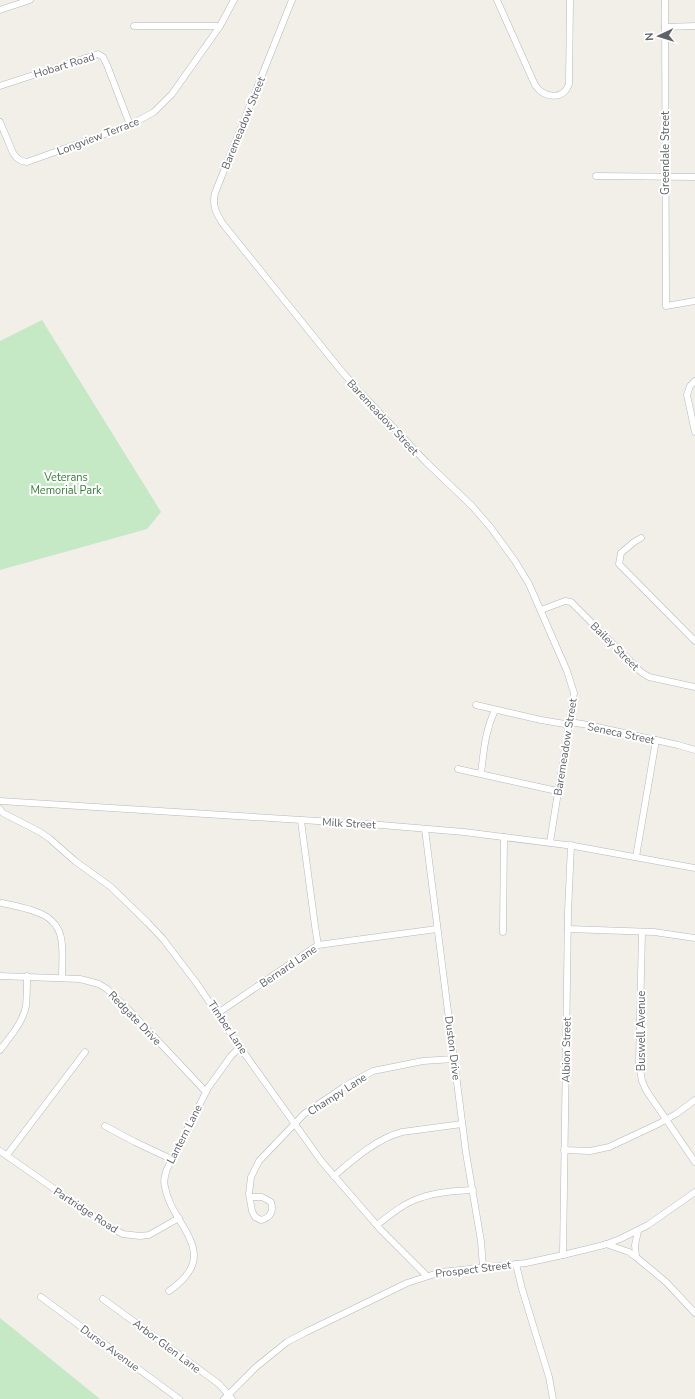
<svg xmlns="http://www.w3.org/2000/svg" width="695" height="1399" viewBox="0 0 695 1399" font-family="'Nunito Sans',sans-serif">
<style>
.green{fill:#c5e8c5}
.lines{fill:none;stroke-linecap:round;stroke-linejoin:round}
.minor-casing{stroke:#b5b8bc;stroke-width:7}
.minor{stroke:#fff;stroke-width:6}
.labels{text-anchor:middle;stroke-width:4;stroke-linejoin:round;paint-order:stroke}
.street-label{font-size:11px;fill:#5f6368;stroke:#fff}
.park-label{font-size:11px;fill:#348238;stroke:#fff}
</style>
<rect width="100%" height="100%" fill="#f1efe8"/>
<!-- green -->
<g class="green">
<polygon points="42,320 161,512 147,529 0,570 0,341"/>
<polygon points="0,1318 100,1399 0,1399"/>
</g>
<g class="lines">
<defs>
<g id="minor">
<path d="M292,0L215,193C212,206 216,213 223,224L339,368L357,389L426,462L472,506L491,528L515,561L529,584L567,671L574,693L550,842"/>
<path d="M497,0L535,85C544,98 563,101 569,84L570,0"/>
<polyline points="665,0 666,306 695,301"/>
<polyline points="0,10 30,0"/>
<polyline points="134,26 220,26"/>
<polyline points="665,27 695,26"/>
<polyline points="0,86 98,54 103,57 107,65 130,125"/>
<path d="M0,122L13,153C17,159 20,161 27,162L130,125L154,112L172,94L220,26L234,0"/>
<polyline points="596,176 695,177"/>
<polyline points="695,381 690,386 687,395 695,432"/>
<polyline points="641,538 634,542 621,553 619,564 695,641"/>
<polyline points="541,610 565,601 571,602 641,672 649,677 695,687"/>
<polyline points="476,705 541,720 565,724 576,723 588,725 678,745 695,750"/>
<polyline points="458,769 557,791"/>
<path d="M481,773C484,750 485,731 495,710"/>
<polyline points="0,801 381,825 464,832 574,846 695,868"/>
<polyline points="0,809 3,813 40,832 50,839 75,861 111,887 148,923 163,939 195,981 242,1050 322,1162 381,1230 427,1276"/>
<polyline points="301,821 315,926 318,945"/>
<polyline points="425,829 454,1059 466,1153 481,1241 483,1267"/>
<polyline points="636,857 656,740"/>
<path d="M2,903C29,909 61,912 62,946C63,957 62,967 62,978"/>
<polyline points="568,929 654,932 695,938"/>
<polyline points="503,932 504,837"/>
<polyline points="642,932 639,1063 642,1081 646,1090 695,1162"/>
<polyline points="0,976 80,979 99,984 107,989 128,1009 206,1092"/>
<polyline points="218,1013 318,945 437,929"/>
<path d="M0,1050C10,1037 23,1022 26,1006C27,996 27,986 27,976"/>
<polyline points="105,1126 135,1142 171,1159"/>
<polyline points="564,1150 590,1151 609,1147 658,1124 676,1114 695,1100"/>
<polyline points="0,1151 76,1204 111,1228 123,1234 140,1236 149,1235 179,1218"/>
<polyline points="7,1155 85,1052"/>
<path d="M334,1176C354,1159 376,1139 402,1132L462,1124"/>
<path d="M250,1197H262L271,1202C274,1212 270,1218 261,1220L255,1217L252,1211L249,1194L251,1177L259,1161L304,1114L347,1085L373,1071L423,1061L454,1059"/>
<path d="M377,1225C390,1215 404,1203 420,1198C436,1192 455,1191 473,1190"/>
<polyline points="638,1231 635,1245 636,1257 666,1282 695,1313"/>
<polyline points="606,1244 629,1252 636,1257"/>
<polyline points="563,1255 568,912 571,845"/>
<polyline points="516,1264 522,1289 549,1377 553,1399"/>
<path d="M169,1291C224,1253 172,1227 165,1187C163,1180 165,1175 167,1169L208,1088L231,1056L240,1047"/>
<polyline points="41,1297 179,1399"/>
<polyline points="103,1299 219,1384 232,1399"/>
<polyline points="224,1399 256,1367 287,1342 306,1332 407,1283 441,1272 526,1263 563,1255 604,1245 620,1239 648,1225 695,1192"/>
</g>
</defs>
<!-- minor casing -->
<use href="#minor" class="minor-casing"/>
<!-- minor -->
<use href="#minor" class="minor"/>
</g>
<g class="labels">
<!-- street labels -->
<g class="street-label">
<text transform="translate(64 65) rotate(-17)" y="4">Hobart Road</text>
<text transform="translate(243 123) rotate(-68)" y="4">Baremeadow Street</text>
<text transform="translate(98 136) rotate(-21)" y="4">Longview Terrace</text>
<text transform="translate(665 153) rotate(-90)" y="4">Greendale Street</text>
<text transform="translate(383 417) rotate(47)" y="4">Baremeadow Street</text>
<text transform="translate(615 646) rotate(45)" y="4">Bailey Street</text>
<text transform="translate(621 733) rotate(12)" y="4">Seneca Street</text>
<text transform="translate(565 747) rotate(-81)" y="4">Baremeadow Street</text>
<text transform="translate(349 823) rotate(3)" y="4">Milk Street</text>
<text transform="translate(288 966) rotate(-34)" y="4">Bernard Lane</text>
<text transform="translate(135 1018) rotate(46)" y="4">Redgate Drive</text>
<text transform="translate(228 1027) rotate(56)" y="4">Timber Lane</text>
<text transform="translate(641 1031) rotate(-90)" y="4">Buswell Avenue</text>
<text transform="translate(453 1048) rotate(83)" y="4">Duston Drive</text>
<text transform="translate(566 1050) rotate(-89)" y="4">Albion Street</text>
<text transform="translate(337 1094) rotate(-33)" y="4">Champy Lane</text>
<text transform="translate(184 1134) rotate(-63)" y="4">Lantern Lane</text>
<text transform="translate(86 1210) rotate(33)" y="4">Partridge Road</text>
<text transform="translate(473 1269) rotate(-7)" y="4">Prospect Street</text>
<text transform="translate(167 1346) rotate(37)" y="4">Arbor Glen Lane</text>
<text transform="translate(110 1348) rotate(36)" y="4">Durso Avenue</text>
</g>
<!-- park labels -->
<g class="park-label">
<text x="66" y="481">Veterans<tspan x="66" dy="13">Memorial Park</tspan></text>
</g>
</g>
<!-- north arrow -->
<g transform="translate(659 36) rotate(266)" stroke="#ffffff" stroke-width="3" paint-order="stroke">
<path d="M0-3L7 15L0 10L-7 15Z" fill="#5f6368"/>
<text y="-6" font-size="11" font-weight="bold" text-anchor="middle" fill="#5f6368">N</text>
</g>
</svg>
